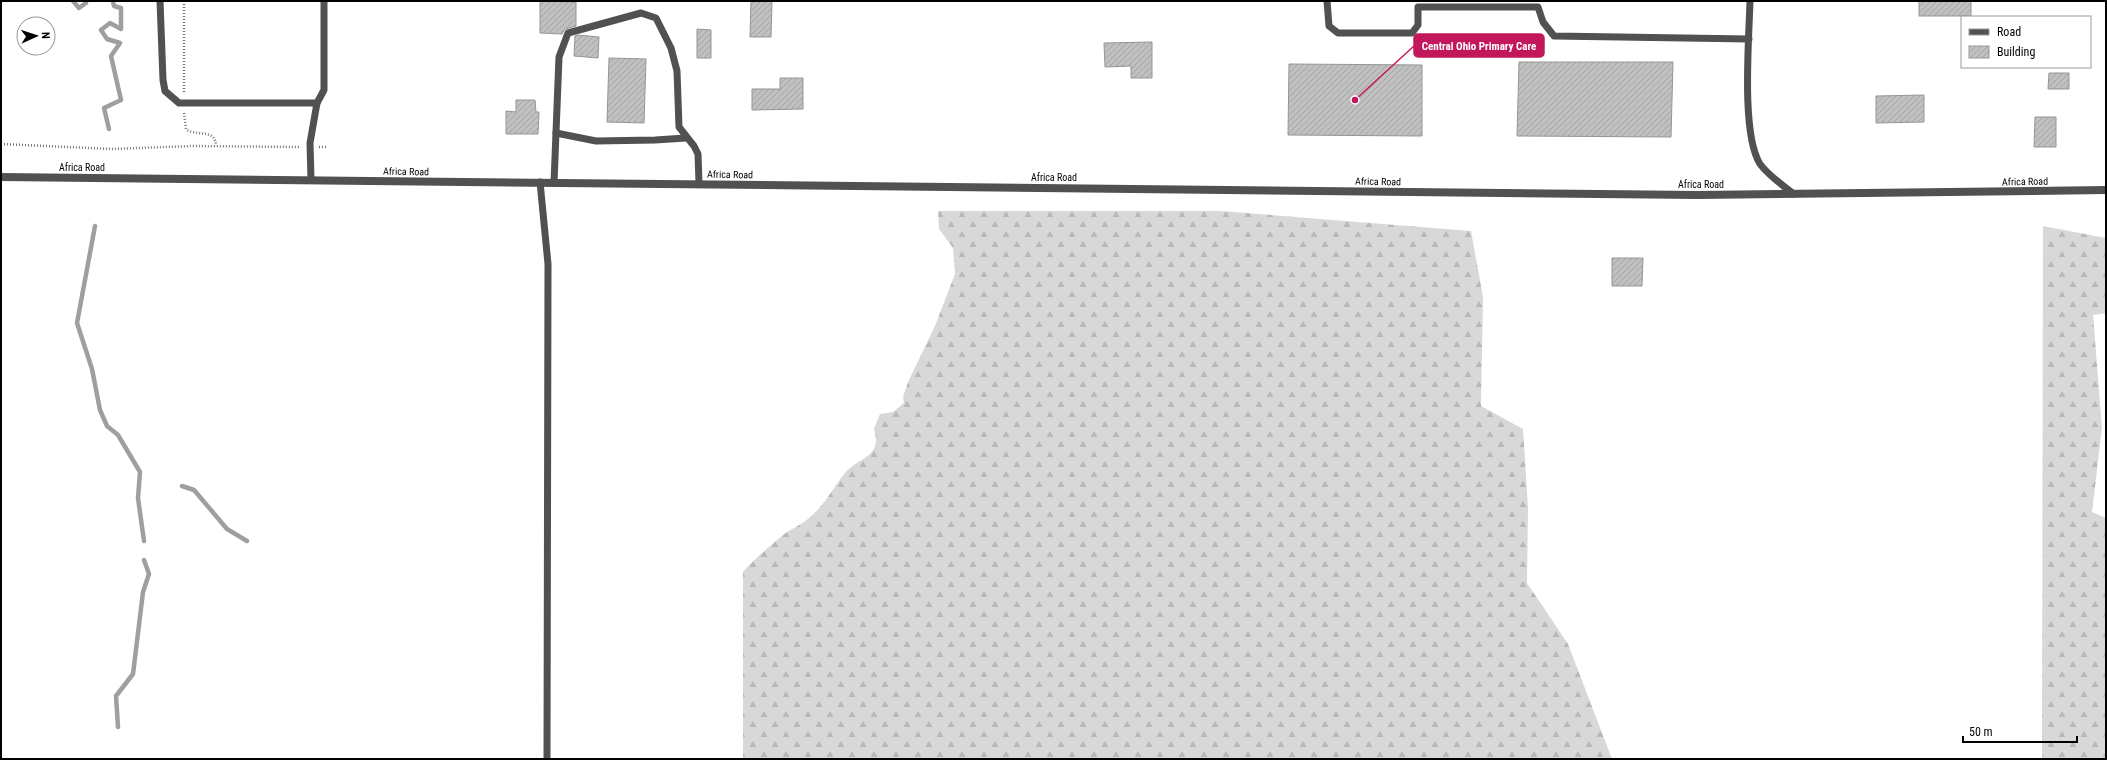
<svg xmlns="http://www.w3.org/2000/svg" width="2107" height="760" viewBox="0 0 2107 760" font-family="'Roboto Condensed',sans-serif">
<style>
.forest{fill:url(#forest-firs)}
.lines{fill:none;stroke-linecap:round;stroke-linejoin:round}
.stream{stroke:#9f9f9f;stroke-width:4.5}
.building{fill:url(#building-hatch);stroke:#959595}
.path{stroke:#737373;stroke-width:2.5;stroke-dasharray:1 2;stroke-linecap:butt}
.service{stroke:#515151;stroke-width:7}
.tertiary{stroke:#515151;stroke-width:8}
.labels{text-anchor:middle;stroke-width:3;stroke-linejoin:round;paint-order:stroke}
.street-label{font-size:10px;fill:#000;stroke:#fff}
.leader{fill:none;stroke:#c2185b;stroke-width:1.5}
.callout-dot{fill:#c2185b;stroke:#fff;stroke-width:1.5}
.callout{fill:#c2185b;stroke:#c2185b;stroke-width:1.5}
.callout-label{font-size:11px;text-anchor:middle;font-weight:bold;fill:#fff}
</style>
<defs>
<pattern id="forest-firs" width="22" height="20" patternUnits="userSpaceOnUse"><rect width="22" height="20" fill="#d8d8d8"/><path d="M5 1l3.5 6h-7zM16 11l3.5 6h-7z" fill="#b8b8b8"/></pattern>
<pattern id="building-hatch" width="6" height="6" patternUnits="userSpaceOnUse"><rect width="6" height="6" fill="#c0c0c0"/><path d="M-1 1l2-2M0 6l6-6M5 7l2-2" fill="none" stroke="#a3a3a3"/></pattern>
</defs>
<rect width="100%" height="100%" fill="#fff"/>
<!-- forest -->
<g class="forest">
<path d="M938,211H1221L1471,231L1483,297L1481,406L1523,429L1528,508L1527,583L1568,644L1612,759H743V572C755,558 769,547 783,535C791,529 801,525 809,518C824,506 833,488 845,473C858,457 883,458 874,429L880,414L893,412L904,403L903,397L908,382L935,326L955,274L953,248L939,229Z"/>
<polygon points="2043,226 2106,238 2106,313 2093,315 2102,428 2092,512 2106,518 2106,759 2042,759"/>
</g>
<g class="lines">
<!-- stream -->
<g class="stream">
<polyline points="73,1 79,8 86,3 85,1"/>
<polyline points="109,129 104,108 121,100 111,56 120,43 107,39 101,30 110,23 121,29 121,8 114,6 113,1"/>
<polyline points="95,226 77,323 92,369 100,410 107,426 118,435 140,472 138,498 144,541"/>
<polyline points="182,486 194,490 227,529 247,541"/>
<polyline points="118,727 116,696 133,674 143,592 149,574 144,560"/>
</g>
</g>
<!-- building -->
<g class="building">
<polygon points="540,1 576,2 576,26 565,29 562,34 540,33"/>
<polygon points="751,1 772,1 771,37 750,37"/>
<rect x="1919" y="1" width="52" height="15"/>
<polygon points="697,29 711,30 711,58 697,58"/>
<polygon points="578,35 599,37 598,58 574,56 575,36"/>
<polygon points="1152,42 1152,78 1131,78 1131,66 1105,67 1104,43"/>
<polygon points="609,58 646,59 644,123 607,122"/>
<polygon points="1519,62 1673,62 1671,137 1517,136"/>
<polygon points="1289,64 1422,65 1422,136 1288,135"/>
<polygon points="2049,73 2069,73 2069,89 2048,89"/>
<polygon points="780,78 803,78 803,109 752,110 752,89 780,89"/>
<polygon points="1924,95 1924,122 1876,123 1876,96"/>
<polygon points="516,100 535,100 536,112 539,112 538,134 506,134 506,111 516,112"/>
<polygon points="2035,117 2056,117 2056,147 2034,147"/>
<polygon points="1612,258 1643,258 1642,286 1612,286"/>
</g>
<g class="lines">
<!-- path -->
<g class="path">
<polyline points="184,1 184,92"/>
<path d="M184,113L186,129C196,137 216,128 216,146"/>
<polyline points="1,144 112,149 192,146 300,147"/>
<polyline points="319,147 327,147"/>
</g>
<!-- service -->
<g class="service">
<polyline points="160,1 163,80 165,91 179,103 317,103 310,143 311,179"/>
<polyline points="1327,1 1329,26 1338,33 1412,33 1418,25 1418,7 1538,7 1543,22 1554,36 1749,39"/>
<path d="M1750,1C1749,39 1741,134 1760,164C1769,176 1782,185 1794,194"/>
<polyline points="317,103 324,90 324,1"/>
<polyline points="556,133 596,141 655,140 686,138"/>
<polyline points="540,182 548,264 547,759"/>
<polyline points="554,183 559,57 568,33 641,13 656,18 671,48 677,71 679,127 694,146 698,154 699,183"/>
</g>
<!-- tertiary -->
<polyline class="tertiary" points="1,177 1698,195 2106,190"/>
</g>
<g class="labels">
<!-- street labels -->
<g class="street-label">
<text x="82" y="171">Africa Road</text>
<text transform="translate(406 171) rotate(1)" y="4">Africa Road</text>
<text transform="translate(730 174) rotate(1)" y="4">Africa Road</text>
<text x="1054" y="181">Africa Road</text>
<text transform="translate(1378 181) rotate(1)" y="4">Africa Road</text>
<text transform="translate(2025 181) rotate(-1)" y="4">Africa Road</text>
<text x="1701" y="188">Africa Road</text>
</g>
</g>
<!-- callouts -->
<path class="leader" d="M1355 100L1414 46"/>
<circle class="callout-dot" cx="1355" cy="100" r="4"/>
<rect class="callout" x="1414" y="34" width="130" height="23" rx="4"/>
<g class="callout-label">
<text x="1479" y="50">Central Ohio Primary Care</text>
</g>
<!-- border -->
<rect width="2107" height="760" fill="none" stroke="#000000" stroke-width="4"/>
<!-- legend -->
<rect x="1961" y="16" width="130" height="52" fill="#ffffff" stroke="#999999"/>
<rect x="1969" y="29" width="20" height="6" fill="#515151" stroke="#999999"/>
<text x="1997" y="36" font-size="12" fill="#000000">Road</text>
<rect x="1969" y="46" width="20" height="12" fill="url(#building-hatch)" stroke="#999999"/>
<text x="1997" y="56" font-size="12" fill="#000000">Building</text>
<!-- north arrow -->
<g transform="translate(36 36) rotate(87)"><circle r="19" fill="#ffffff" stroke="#999999"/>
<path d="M0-3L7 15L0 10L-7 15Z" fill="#000000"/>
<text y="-6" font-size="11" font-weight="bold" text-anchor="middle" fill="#000000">N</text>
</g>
<!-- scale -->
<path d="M1963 736v6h114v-6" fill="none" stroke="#000000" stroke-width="2"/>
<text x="1969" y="736" font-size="12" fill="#000000" stroke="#ffffff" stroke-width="3" paint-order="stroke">50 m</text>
</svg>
